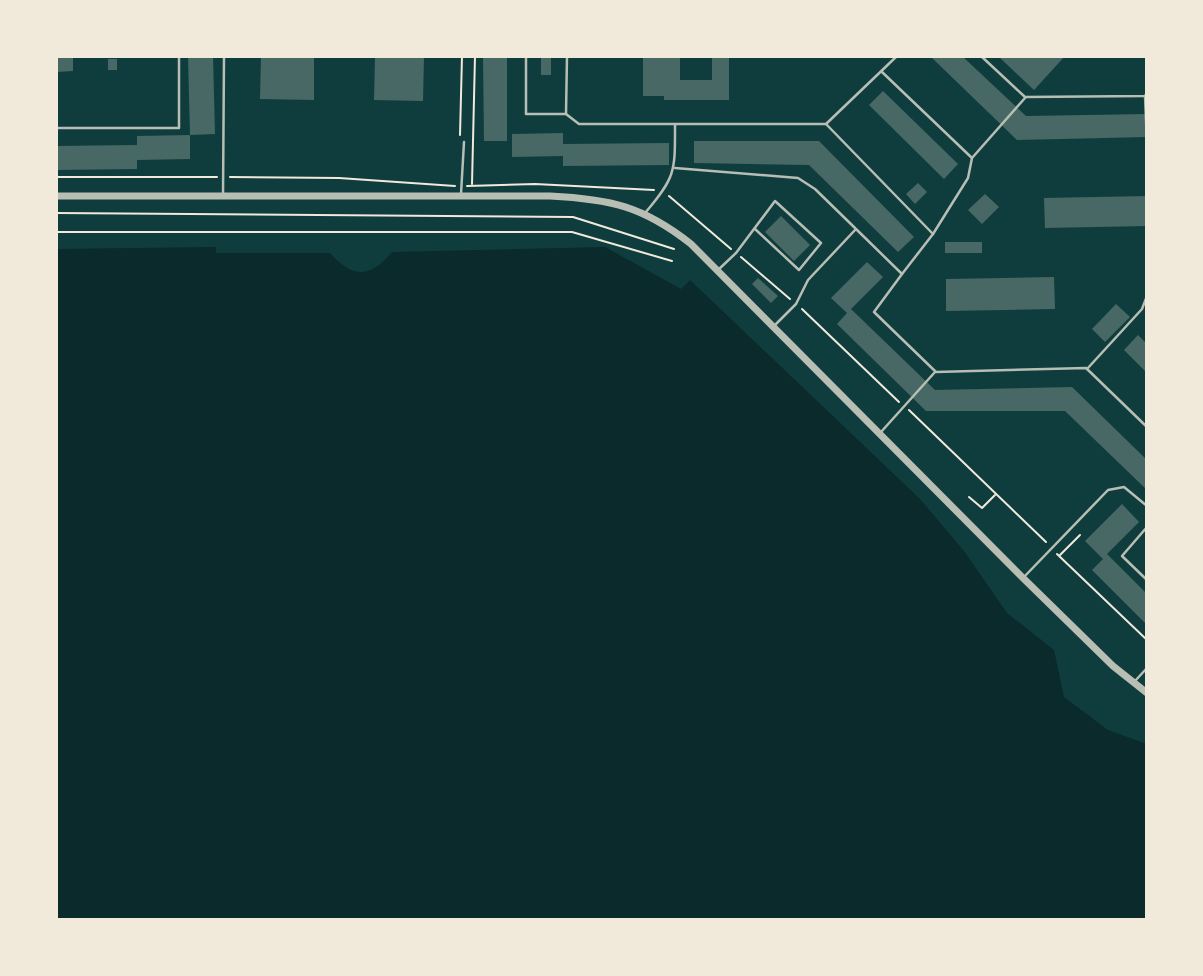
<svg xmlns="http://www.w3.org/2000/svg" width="1203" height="976" viewBox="0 0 1203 976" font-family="'Playfair Display',serif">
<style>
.water{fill:#0a2a2b}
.building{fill:#486865}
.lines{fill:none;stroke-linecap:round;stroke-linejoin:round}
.path{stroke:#f1e9da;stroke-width:2}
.service{stroke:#b8beb3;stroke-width:2.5}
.tertiary{stroke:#b8beb3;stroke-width:7}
</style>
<rect width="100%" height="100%" fill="#0f3d3e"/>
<!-- water -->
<path class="water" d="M216,247V253H330C353,279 370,278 392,252L605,247L681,289L690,280L920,499L964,551L1007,613L1054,650L1064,697L1108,730L1147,744V920H56V249Z"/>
<!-- building -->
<g class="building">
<polygon points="56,56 73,56 73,71 56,72"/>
<polygon points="188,56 213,56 215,134 190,135"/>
<polygon points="261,56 314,58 314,100 260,99"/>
<polygon points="391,56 424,56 423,101 374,100 375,58"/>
<polygon points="483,56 507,56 507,141 484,141"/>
<polygon points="643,56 680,56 680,80 712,80 712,56 729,56 729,100 664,100 664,96 643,96"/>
<polygon points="930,56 962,56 1026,116 1147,114 1147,137 1017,140"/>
<polygon points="998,56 1065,56 1034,90"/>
<rect x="541" y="58" width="10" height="17"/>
<rect x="108" y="59" width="9" height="11"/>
<polygon points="883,91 958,164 944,179 869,105"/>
<polygon points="563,133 563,144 669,143 669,165 563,166 563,156 512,157 512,134"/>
<polygon points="190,135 190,159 137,160 137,169 56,170 56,146 137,145 137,136"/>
<polygon points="694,141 819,141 914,237 898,252 809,165 694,163"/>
<polygon points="918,183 927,192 915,204 906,194"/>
<polygon points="985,194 999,207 982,224 968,210"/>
<polygon points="1147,196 1147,226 1045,228 1044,198"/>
<polygon points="781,216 810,245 794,261 765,232"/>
<rect x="945" y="242" width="37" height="11"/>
<polygon points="867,262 883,277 851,309 935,390 1072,387 1147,460 1147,490 1065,411 926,411 837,324 847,313 831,298"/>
<polygon points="1054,277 1055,309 946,311 946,279"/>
<polygon points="758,278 778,296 771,303 752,284"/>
<polygon points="1116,304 1130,317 1105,342 1092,329"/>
<polygon points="1138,335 1147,344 1147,373 1124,350"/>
<polygon points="1122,504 1139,522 1107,554 1147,594 1147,625 1092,570 1103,559 1085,541"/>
</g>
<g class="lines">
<!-- path -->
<g class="path">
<polyline points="460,135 462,56"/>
<polyline points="56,177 217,177"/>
<polyline points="230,177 339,178 455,186"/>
<polyline points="472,184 475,56"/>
<polyline points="467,186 535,184 654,190"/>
<polyline points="669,196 731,249"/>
<polyline points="56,213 573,217 674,249"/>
<polyline points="56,232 572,232 672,261"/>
<polyline points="741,257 790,299"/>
<polyline points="802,309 899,402"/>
<polyline points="909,410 1046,542"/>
<polyline points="969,497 982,508 995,495"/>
<polyline points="1057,554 1147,640"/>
<polyline points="1060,555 1080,535"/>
</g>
<!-- service -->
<g class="service">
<polyline points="526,56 526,114 566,114 579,124 826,124 897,56"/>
<polyline points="981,56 1025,97 1145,96 1147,93"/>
<polyline points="882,72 972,158 968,178 933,234"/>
<polyline points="1145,96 1147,143"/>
<polyline points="566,114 567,56"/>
<polyline points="56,128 179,128 179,56"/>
<polyline points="972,158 1025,98"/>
<polyline points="675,168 798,178 815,189 855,228"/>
<polyline points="461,194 464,142"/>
<polyline points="223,196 224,56"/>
<path d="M645,213C676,177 675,171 675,125"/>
<polyline points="718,270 736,253 775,201 821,243 799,270 755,229"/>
<polyline points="902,274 874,312 936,372 1086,368 1147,427"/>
<polyline points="775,325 796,304 808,280 856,229 902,274 933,234 826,124"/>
<polyline points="1087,369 1142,309 1147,296"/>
<polyline points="881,432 935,372"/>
<polyline points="1147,527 1122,556 1147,580"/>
<polyline points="1023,578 1108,490 1124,487 1147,506"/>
<polyline points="1135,681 1147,668"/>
</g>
<!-- tertiary -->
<path class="tertiary" d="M56,196H550C610,199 643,206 691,244L1023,578L1113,666L1147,693"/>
</g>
<!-- border -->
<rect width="1203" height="976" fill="none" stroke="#f1e9da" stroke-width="116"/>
</svg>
